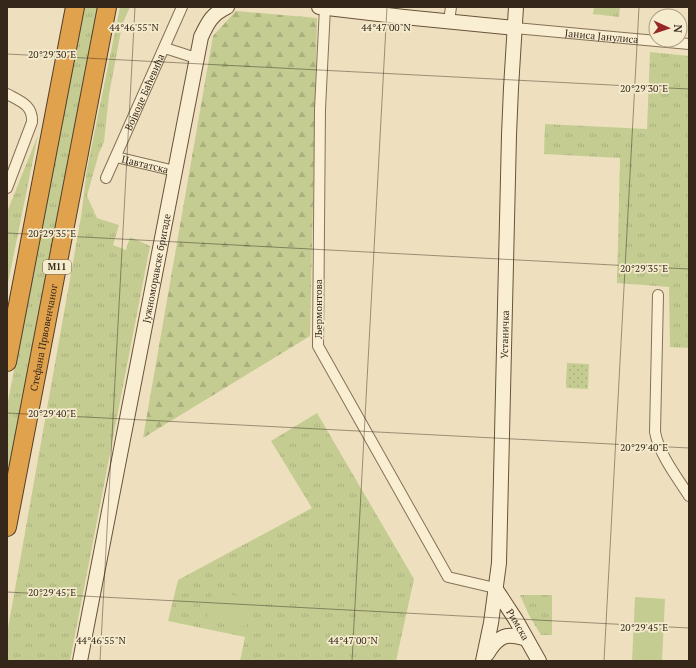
<svg xmlns="http://www.w3.org/2000/svg" width="696" height="668" viewBox="0 0 696 668" font-family="'PT Serif',serif">
<style>
.grass{fill:url(#grass-tufts)}
.forest{fill:url(#forest-firs)}
.garden{fill:url(#garden-dots)}
.pitch{fill:#c4cc92}
.lines{fill:none;stroke-linecap:round;stroke-linejoin:round}
.street-casing{stroke:#867157;stroke-width:12}
.secondary-casing{stroke:#68523a;stroke-width:16}
.highway-casing{stroke:#533f2b;stroke-width:20}
.street{stroke:#f9eed1;stroke-width:10}
.secondary{stroke:#f9eed1;stroke-width:14}
.highway{stroke:#e0a24c;stroke-width:18}
.ticks{fill:none;stroke:#35281b;stroke-width:1;stroke-opacity:0.45}
.labels{text-anchor:middle;stroke-width:3.5;stroke-linejoin:round;paint-order:stroke}
.shield{fill:#f5ebcd;stroke:#6f6250;stroke-width:1}
.shield-label{font-size:9px;font-weight:bold;fill:#35281b}
.street-label{font-size:10px;fill:#35281b;stroke:#f5ebcd}
.ticks-label{font-size:10px;text-anchor:middle;fill:#35281b;stroke:#f5ebcd;stroke-width:3.5;stroke-linejoin:round;paint-order:stroke}
</style>
<defs>
<pattern id="grass-tufts" width="24" height="20" patternUnits="userSpaceOnUse"><rect width="24" height="20" fill="#c4cc92"/><path d="M3 7l-1-3M5 7V3M7 7l1-3M15 17l-1-3M17 17v-4M19 17l1-3" fill="none" stroke="#a9af7d"/></pattern>
<pattern id="forest-firs" width="22" height="20" patternUnits="userSpaceOnUse"><rect width="22" height="20" fill="#c4cc92"/><path d="M5 1l3.5 6h-7zM16 11l3.5 6h-7z" fill="#a9af7d"/></pattern>
<pattern id="garden-dots" width="8" height="8" patternUnits="userSpaceOnUse"><rect width="8" height="8" fill="#c4cc92"/><path d="M2 2h.1M6 6h.1" fill="none" stroke="#a9af7d" stroke-width="1.8" stroke-linecap="round"/></pattern>
</defs>
<rect width="100%" height="100%" fill="#eee0be"/>
<!-- grass -->
<g class="grass">
<polygon points="83,7 99,7 7,484 7,407"/>
<polygon points="120,7 130,7 122,25 109,95 104,142 99,153 87,196 97,218 119,225 113,245 126,250 130,237 150,246 70,661 7,661 7,634 81,217 87,169"/>
<polygon points="594,7 620,7 619,17 593,14"/>
<polygon points="650,52 689,56 689,348 670,347 669,287 617,283 620,158 544,154 545,124 647,129"/>
<polygon points="38,135 7,288 7,212"/>
<polygon points="317,413 414,579 396,661 240,661 245,637 168,621 178,580 312,508 271,441"/>
<polygon points="520,595 552,595 552,635 541,635 529,615"/>
</g>
<!-- forest -->
<polygon class="forest" points="236,11 317,18 310,336 143,438 213,36"/>
<!-- garden -->
<polygon class="garden" points="567,363 589,364 588,389 566,388"/>
<!-- pitch -->
<g class="pitch">
<polygon points="213,590 253,600 246,627 207,617"/>
<polygon points="635,597 665,599 662,661 632,661"/>
</g>
<g class="lines">
<defs>
<g id="street">
<polyline points="325,7 320,109 318,346 448,577 495,588"/>
<polyline points="449,21 451,7"/>
<path id="s1" d="M515,28L689,44"/>
<polyline points="165,48 196,58"/>
<path d="M7,94C20,101 33,105 32,122L7,188"/>
<path id="s2" d="M116,157L175,171"/>
<path id="s3" d="M106,178L182,7"/>
<path d="M658,295L655,432C659,454 677,477 689,496"/>
</g>
<g id="secondary">
<polyline points="319,7 404,17 515,28"/>
<path id="s4" d="M495,588L516,620L539,661"/>
<path d="M487,654C498,636 506,632 526,639"/>
<path id="s5" d="M80,661L201,37C208,22 212,14 227,7"/>
<path id="s6" d="M483,661L491,623L499,563L509,135L511,88L516,7"/>
</g>
<g id="highway">
<polyline points="7,362 75,7"/>
<path id="s7" d="M7,527L107,7"/>
</g>
</defs>
<!-- street casing -->
<use href="#street" class="street-casing"/>
<!-- secondary casing -->
<use href="#secondary" class="secondary-casing"/>
<!-- highway casing -->
<use href="#highway" class="highway-casing"/>
<!-- street -->
<use href="#street" class="street"/>
<!-- secondary -->
<use href="#secondary" class="secondary"/>
<!-- highway -->
<use href="#highway" class="highway"/>
</g>
<!-- ticks -->
<path class="ticks" d="M7,54L689,89M7,233L689,269M7,413L689,448M7,592L689,628M100,661L135,7M352,661L387,7M604,661L639,7"/>
<g class="labels">
<!-- shield labels -->
<rect class="shield" x="43" y="260" width="28" height="14" rx="3"/>
<g class="shield-label">
<text x="57" y="270">M11</text>
</g>
<!-- street labels -->
<g class="street-label">
<text dy="4" stroke="none"><textPath href="#s1" startOffset="87">Јаниса Јанулиса</textPath></text>
<text dy="4" stroke="none"><textPath href="#s3" startOffset="94">Војводе Баћевића</textPath></text>
<text dy="4" stroke="none"><textPath href="#s2" startOffset="30">Цавтатска</textPath></text>
<text dy="4" stroke="none"><textPath href="#s5" startOffset="400">Јужноморавске бригаде</textPath></text>
<text transform="translate(318 309) rotate(-90)" y="4">Љермонтова</text>
<text dy="4" stroke="none"><textPath href="#s6" startOffset="328">Устаничка</textPath></text>
<text dy="4" stroke="none"><textPath href="#s7" startOffset="193">Стефана Првовенчаног</textPath></text>
<text dy="4" stroke="none"><textPath href="#s4" startOffset="43">Римска</textPath></text>
</g>
</g>
<g class="ticks-label">
<text x="134" y="31">44°46'55"N</text>
<text x="386" y="31">44°47'00"N</text>
<text x="52" y="58">20°29'30"E</text>
<text x="644" y="92">20°29'30"E</text>
<text x="52" y="237">20°29'35"E</text>
<text x="644" y="272">20°29'35"E</text>
<text x="52" y="417">20°29'40"E</text>
<text x="644" y="451">20°29'40"E</text>
<text x="52" y="596">20°29'45"E</text>
<text x="644" y="631">20°29'45"E</text>
<text x="101" y="644">44°46'55"N</text>
<text x="353" y="644">44°47'00"N</text>
</g>
<!-- border -->
<rect width="696" height="668" fill="none" stroke="#35281b" stroke-width="16"/>
<!-- north arrow -->
<g transform="translate(668 28) rotate(93)"><circle r="19" fill="#f5ebcd" stroke="#a89d86"/>
<path d="M0-3L7 15L0 10L-7 15Z" fill="#962726"/>
<text y="-6" font-size="11" font-weight="bold" text-anchor="middle" fill="#35281b">N</text>
</g>
</svg>
